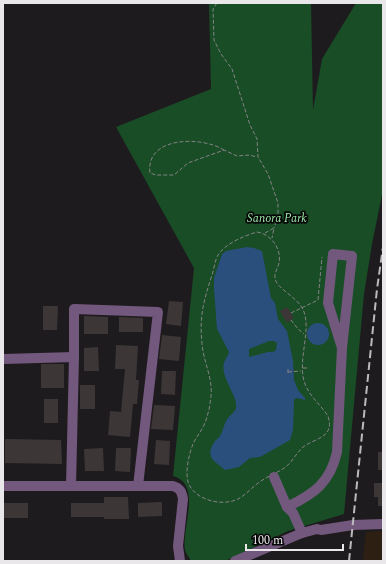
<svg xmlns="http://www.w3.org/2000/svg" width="386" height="564" viewBox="0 0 386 564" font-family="Spectral,serif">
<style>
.industrial{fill:#2d2013}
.green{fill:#184d26}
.water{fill:#2b4f7d;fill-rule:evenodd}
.building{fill:#3c3736}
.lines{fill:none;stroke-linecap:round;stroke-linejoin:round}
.path{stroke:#858285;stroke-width:1;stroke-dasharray:4 2;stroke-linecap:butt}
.minor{stroke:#73587d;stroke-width:10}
.rail{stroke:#bcbabd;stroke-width:2;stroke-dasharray:8 4;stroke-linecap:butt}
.labels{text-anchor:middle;stroke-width:3.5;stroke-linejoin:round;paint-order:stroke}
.park-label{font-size:12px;font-style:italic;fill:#9ae8a7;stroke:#070607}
</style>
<rect width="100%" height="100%" fill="#1e1b1e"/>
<!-- industrial -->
<polygon class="industrial" points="383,531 383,561 363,561 366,532"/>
<!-- green -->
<path class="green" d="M209,3H311L313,110L322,59L356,3H383V190L372,244L364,294L344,514L288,531L225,561H191C189,557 186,553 185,550C181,529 203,484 173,476L194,268L116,127L211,89Z"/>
<!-- water -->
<g class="water">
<path d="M247,247L254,248L262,251L271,298L275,303L278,319L287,331L293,361L294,380L298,390L305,398V400L296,398L294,400L293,430L290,440L260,457L250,458L239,467L225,470C214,461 204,457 215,441C217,439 220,437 221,434C224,428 224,422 229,417C231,414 235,412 236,408C238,395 220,378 224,363C225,359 228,356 229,352L217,329L214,289V278L222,254L226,251ZM269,341H274L277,343L276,350L273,352H268L249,357V349Z"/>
<circle cx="318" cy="334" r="11"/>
</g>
<!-- building -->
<g class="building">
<polygon points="169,301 183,302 181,326 166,324"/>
<polygon points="43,306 58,306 57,330 43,330"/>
<polygon points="287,307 294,318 287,323 280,311"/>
<polygon points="84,316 108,317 108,334 84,334"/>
<polygon points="119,317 143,318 143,332 119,332"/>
<polygon points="162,335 181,337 179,361 159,359"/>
<polygon points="116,345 138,346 136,380 139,380 137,404 133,404 130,437 108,435 110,411 121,412 125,369 115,369"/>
<polygon points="98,347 99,371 84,371 84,348"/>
<rect x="41" y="364" width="23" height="24"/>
<polygon points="162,371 176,371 175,395 161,394"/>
<rect x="80" y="385" width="15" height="24"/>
<rect x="44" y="399" width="14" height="24"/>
<polygon points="154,405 175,406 173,430 151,429"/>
<polygon points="5,439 61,440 62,464 5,463"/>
<polygon points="156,440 170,441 169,465 154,464"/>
<polygon points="103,448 104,471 85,471 84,449"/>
<polygon points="116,448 131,448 130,472 115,471"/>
<rect x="378" y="452" width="5" height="18"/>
<polygon points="374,483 383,483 383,506 378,506 378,497 374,497"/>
<polygon points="104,497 128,497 129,519 104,519 104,517 71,517 71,503 104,503"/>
<polygon points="162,502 162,516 138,517 138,503"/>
<rect x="4" y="503" width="24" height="15"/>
</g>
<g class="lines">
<!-- path -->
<g class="path">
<polyline points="217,3 213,9 214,40 221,54 232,69 250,125 257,139 258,157 268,174 278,203 278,217 274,228"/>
<path d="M224,150C202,136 145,136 150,173L156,175H174L188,163L224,150L237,156L249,155L257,157"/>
<path d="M257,232C271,234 282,249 279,263C278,268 274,273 275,278C276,289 300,298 304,312C311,331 298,359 304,381C308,395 320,404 328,416C335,438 315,438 303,447C299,451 296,455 293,459C285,471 273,473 261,481C253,486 246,495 238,499C222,507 194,500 188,482C185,471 189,454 193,444C196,437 201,432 204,425C208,416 210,406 211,396C213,378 203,361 202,343C199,316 204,300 212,275C214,269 215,260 218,255C226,243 244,236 257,232Z"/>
<polyline points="265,233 274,228 272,238"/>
<polyline points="291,313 318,300 322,257"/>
<polyline points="291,320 298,329 304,334"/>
<polyline points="303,368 308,368"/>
<polyline points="288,369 288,375"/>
<polyline points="288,372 301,371"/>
</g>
<!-- minor -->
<g class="minor">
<polyline points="3,359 74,357"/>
<polyline points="274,477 287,507 293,513 302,533"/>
<path d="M3,486H173C180,488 182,492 183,499L178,546L180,561"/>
<polyline points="71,486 74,357 74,309 158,312 138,486"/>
<path d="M287,507C314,494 330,483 337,452L342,348L328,303L333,254L352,256L342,348"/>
<polyline points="235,561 302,533 317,529 321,530 353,525 383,524"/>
</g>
<!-- rail -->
<polyline class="rail" points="349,561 377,289 383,247"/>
</g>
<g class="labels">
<!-- park labels -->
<g class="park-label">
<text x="277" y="222">Sanora Park</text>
</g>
</g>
<!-- border -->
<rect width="386" height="564" fill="none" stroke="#e9e7ea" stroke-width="8"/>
<!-- scale -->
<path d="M246 544v6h97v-6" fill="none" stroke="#e9e7ea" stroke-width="2"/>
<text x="252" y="544" font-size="12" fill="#e9e7ea" stroke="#070607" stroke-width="3" paint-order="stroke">100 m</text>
</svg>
